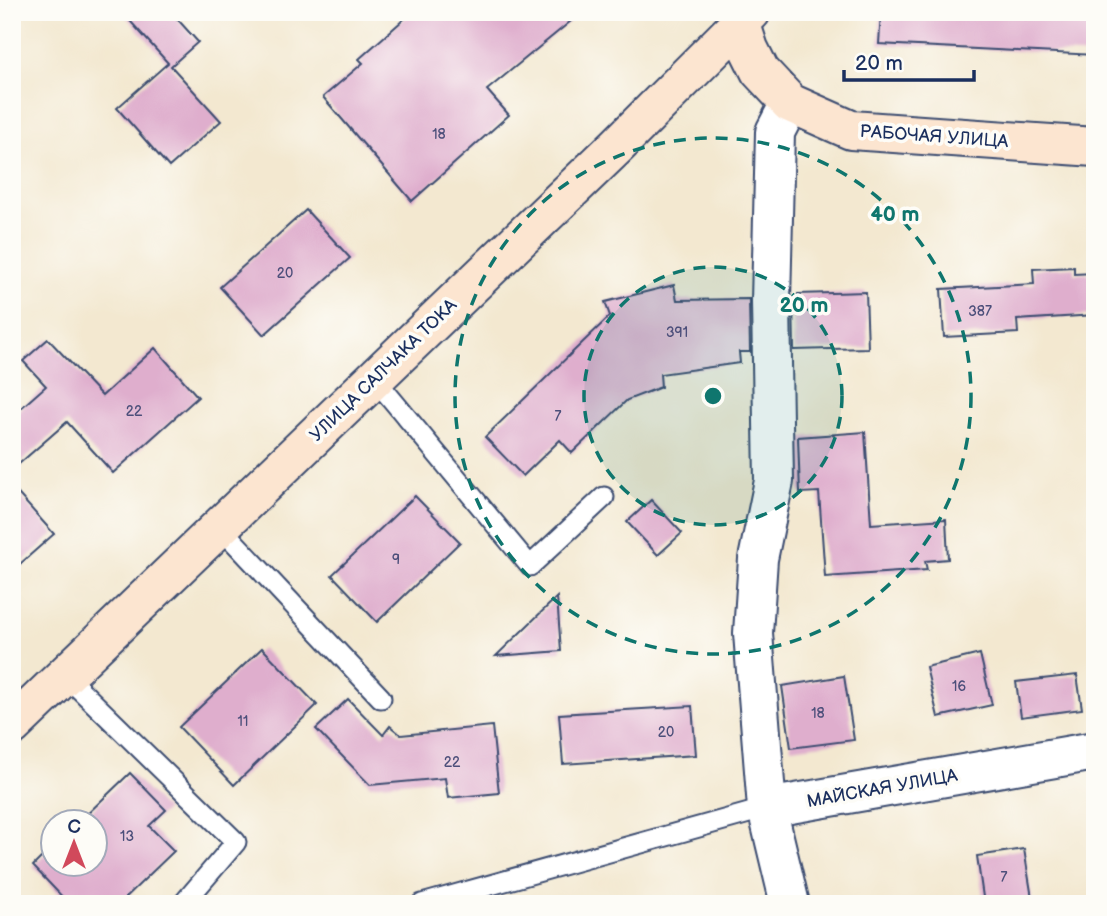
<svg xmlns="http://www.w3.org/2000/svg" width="1107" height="916" viewBox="0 0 1107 916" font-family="'Balsamiq Sans',sans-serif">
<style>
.building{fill:#dfaecd}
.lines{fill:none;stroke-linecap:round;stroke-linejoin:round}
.lane-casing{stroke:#3b4b6f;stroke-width:23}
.street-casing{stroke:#3b4b6f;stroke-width:42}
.secondary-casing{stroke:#3b4b6f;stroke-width:42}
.lane{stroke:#fff;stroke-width:19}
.street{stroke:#fff;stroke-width:38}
.secondary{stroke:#fce5d0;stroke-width:38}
.ring{fill:none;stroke:#0f766e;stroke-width:3.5;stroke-dasharray:12 9}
.labels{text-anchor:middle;stroke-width:7;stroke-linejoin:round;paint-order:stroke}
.number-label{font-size:14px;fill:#4c4f7a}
.street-label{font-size:18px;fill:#1b2f5e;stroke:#fdfcf7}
.centre{fill:#0f766e;stroke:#fdfcf7;stroke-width:3.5}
.ring-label{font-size:21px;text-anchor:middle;font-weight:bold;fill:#0f766e;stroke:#fdfcf7;stroke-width:7;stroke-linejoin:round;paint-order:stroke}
</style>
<rect width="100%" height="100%" fill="#fdfcf7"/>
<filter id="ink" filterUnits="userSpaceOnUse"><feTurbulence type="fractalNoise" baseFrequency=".0143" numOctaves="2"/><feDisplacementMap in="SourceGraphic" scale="14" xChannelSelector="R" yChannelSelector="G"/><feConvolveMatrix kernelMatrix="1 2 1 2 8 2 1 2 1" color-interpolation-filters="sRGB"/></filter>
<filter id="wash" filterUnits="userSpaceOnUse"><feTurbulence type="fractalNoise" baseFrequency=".00686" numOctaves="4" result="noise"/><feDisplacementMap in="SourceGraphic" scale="28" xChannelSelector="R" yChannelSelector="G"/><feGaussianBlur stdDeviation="1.57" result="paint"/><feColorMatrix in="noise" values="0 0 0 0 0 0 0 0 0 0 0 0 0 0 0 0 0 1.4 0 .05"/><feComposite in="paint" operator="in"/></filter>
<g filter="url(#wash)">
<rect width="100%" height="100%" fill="#f3e8d0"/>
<g id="blocks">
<!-- building -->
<g class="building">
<polygon points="122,12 171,12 198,42 171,66 221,121 169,167 117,108 168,63"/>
<polygon points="412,12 582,12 487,90 509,115 412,201 323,97 363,63 359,59"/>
<polygon points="881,12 1095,12 1095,55 879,44"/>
<polygon points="306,210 350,258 264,335 220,287"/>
<polygon points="1074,267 1074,274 1095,273 1095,315 1017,320 1018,333 944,337 941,289 1034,284 1033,269"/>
<polygon points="674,285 677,300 749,299 750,352 739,352 740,363 660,374 661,387 627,400 572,453 560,440 523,476 485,437 610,316 605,302"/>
<polygon points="866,292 868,348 794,350 793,298 798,298 798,294"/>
<polygon points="48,339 102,396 155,348 198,397 113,473 67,422 12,470 12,416 46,386 23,361"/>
<polygon points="865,432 871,524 946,519 948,559 925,561 927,570 825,577 819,492 800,493 798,437"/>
<polygon points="12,487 54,534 12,571"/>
<polygon points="415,496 460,542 377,622 332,575"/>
<polygon points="651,500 682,533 658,555 627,522"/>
<polygon points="557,597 561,651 496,656"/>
<polygon points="262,648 317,705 234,785 179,727"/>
<polygon points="980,654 992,705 938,717 926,667"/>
<polygon points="1077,675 1082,709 1021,717 1016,682"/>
<polygon points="844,676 854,740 791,748 782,686"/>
<polygon points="348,699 383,735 390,726 401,735 492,726 499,793 448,798 445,778 370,785 316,729"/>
<polygon points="692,706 696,755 563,764 559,714"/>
<polygon points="130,773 166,810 149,826 174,851 119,904 69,904 33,866 52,847 52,864 94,864 94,822 79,822"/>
<polygon points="1024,849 1032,898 984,904 977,856"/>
</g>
</g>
</g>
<g filter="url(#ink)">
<use href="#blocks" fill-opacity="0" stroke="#3b4b6f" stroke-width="2"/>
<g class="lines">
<defs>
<g id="lane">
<polyline points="374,378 530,566 604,497"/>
<polyline points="220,527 381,698"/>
<polyline points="65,675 236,842 183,904"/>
<polyline points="422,904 767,808"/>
</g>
<g id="street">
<polyline points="767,808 1095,751"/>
<polyline points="790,904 767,808 753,633 758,559 774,481 771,302 775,132 790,103"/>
</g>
<g id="secondary">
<polyline points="737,12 749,49 760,71 790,103 851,130 1095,147"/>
<polyline points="12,726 617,146 751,12"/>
</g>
</defs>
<!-- lane casing -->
<use href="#lane" class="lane-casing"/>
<!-- street casing -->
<use href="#street" class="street-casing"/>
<!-- secondary casing -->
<use href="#secondary" class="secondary-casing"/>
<!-- lane -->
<use href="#lane" class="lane"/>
<!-- street -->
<use href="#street" class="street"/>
<!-- secondary -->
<use href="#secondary" class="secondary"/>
</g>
</g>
<!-- distance rings -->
<circle cx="713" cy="396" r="129" fill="#0f766e" fill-opacity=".12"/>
<g class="ring">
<circle cx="713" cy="396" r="129"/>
<circle cx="713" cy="396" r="258"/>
</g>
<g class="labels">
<!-- number labels -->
<g class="number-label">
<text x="439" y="139">18</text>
<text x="285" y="278">20</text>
<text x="980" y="316">387</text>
<text x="677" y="337">391</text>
<text x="134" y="416">22</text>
<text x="558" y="421">7</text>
<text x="396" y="564">9</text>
<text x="959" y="691">16</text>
<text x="818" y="718">18</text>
<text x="243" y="726">11</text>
<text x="666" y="737">20</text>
<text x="452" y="767">22</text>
<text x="127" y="841">13</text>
<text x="1004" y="882">7</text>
</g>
<!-- street labels -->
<g class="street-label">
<text transform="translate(934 136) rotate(4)" y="6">РАБОЧАЯ УЛИЦА</text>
<text transform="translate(383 370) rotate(-44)" y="6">УЛИЦА САЛЧАКА ТОКА</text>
<text transform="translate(882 788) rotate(-10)" y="6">МАЙСКАЯ УЛИЦА</text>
</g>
</g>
<circle cx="713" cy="396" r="10" class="centre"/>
<g class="ring-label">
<text x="895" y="221">40 m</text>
<text x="804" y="312">20 m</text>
</g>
<!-- margin -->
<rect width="1107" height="916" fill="none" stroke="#fdfcf7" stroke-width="42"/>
<!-- north arrow -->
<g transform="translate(74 843)"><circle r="33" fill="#fdfcf7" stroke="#a3aaba" stroke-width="2"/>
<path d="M0-5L12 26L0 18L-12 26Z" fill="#d1495b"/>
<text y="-10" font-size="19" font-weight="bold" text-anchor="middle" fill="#1b2f5e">С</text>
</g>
<!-- scale -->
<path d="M844 70v10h130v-10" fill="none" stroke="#1b2f5e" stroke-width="3.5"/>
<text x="855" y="70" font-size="21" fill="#1b2f5e" stroke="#fdfcf7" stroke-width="5" paint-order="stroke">20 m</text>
</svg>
